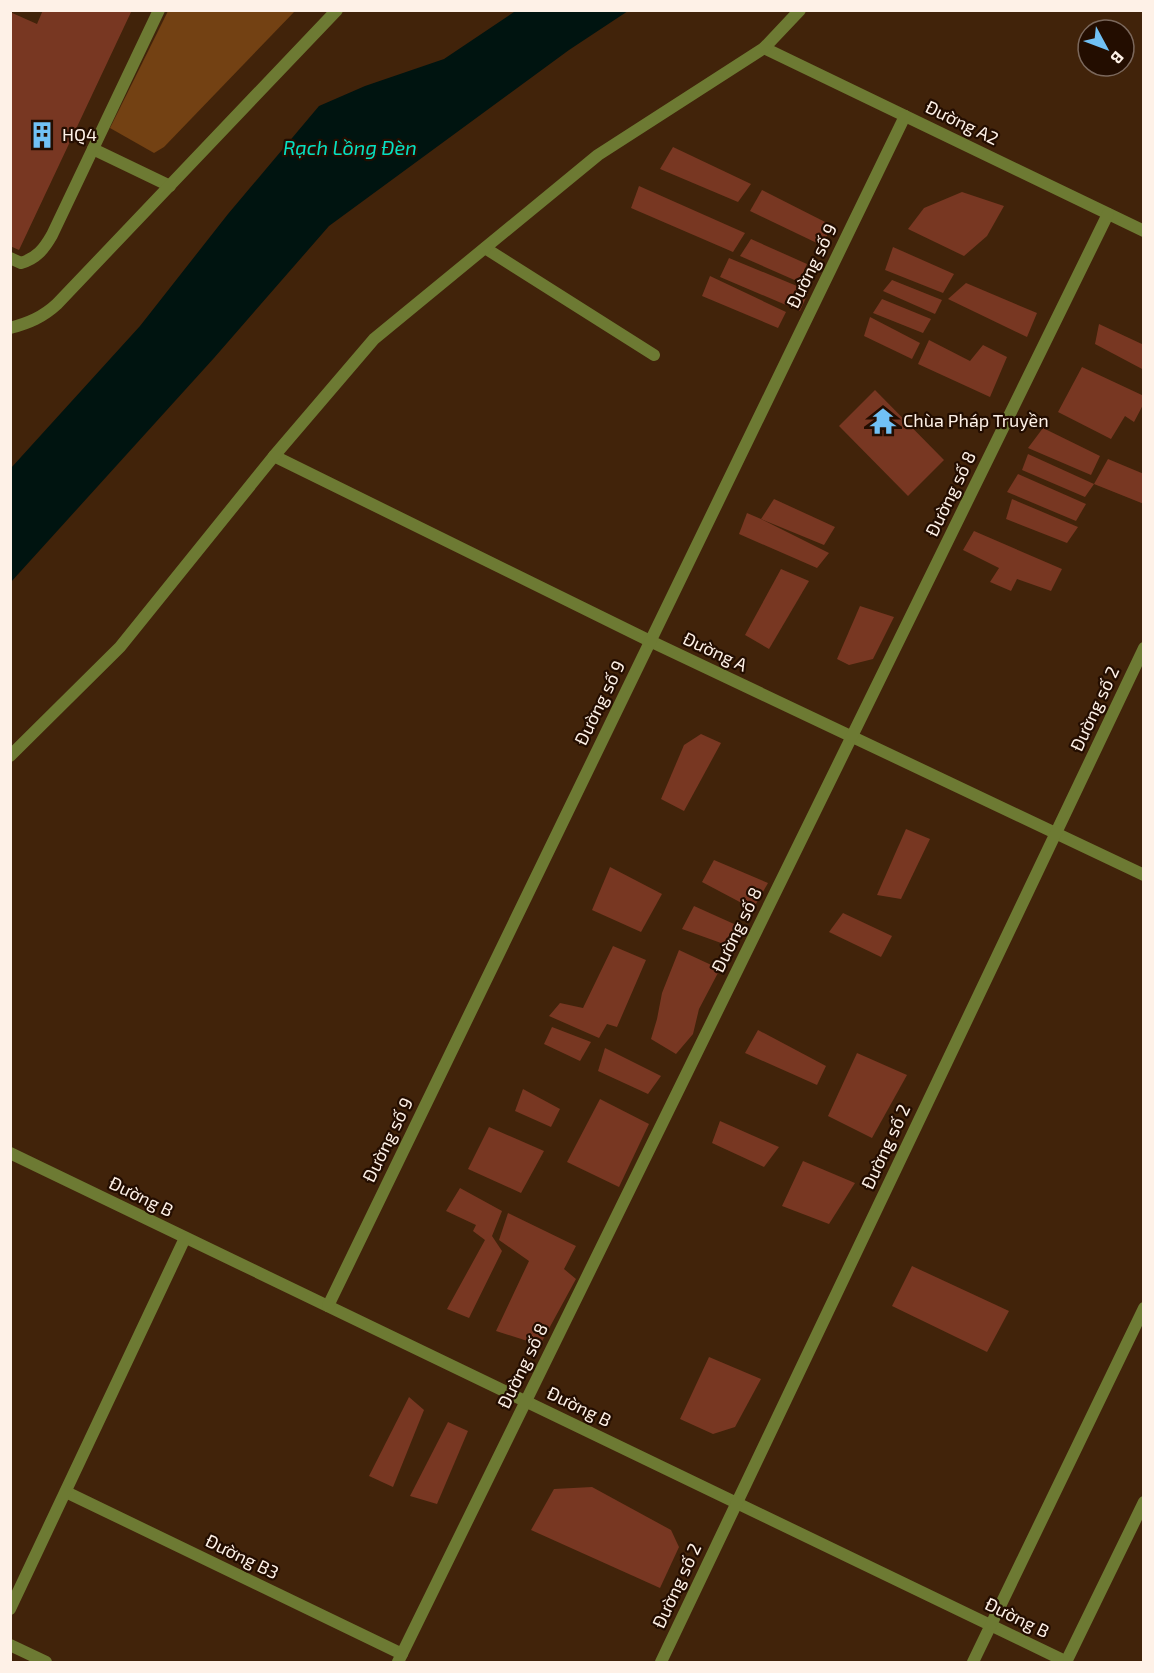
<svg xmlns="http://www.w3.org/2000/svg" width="1154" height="1673" viewBox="0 0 1154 1673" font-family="'Exo 2',sans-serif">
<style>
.green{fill:#734113}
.water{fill:#001410}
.building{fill:#783722}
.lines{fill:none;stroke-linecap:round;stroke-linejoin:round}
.lane{stroke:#6d7a33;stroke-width:12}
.street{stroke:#6d7a33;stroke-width:12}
.labels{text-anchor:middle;stroke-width:4.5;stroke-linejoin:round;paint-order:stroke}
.street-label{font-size:18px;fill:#fef1e7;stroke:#230d00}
.poi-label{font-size:18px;fill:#fef1e7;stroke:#230d00;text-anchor:start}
.water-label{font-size:20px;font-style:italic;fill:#06e1c3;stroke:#230d00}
</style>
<rect width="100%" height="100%" fill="#41230a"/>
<!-- green -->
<polygon class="green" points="168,11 295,11 164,147 154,153 110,128"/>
<!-- water -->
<polygon class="water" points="517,10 628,11 569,50 329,226 214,358 11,582 11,468 140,326 228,214 319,106 365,86 444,59"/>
<!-- building -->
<g class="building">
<polygon points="43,10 132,10 19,250 10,246 10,12 37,24"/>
<polygon points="673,147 751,184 738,202 660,169"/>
<polygon points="639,186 745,233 733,252 631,208"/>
<polygon points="762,190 833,226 821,245 750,211"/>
<polygon points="962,192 1004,206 987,236 964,256 908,229 924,208"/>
<polygon points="751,239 807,264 799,282 740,256"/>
<polygon points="893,247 954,274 943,293 885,270"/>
<polygon points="729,258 809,291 800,311 720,277"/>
<polygon points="710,276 786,312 778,328 702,296"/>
<polygon points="892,280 942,300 935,314 883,291"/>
<polygon points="966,283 1037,313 1027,337 948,299"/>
<polygon points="882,299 931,319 923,333 873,313"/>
<polygon points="870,317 920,343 912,359 864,336"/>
<polygon points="1099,324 1144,345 1144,370 1095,344"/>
<polygon points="929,340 970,361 983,345 1007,357 990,397 918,364"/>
<polygon points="1082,367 1144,396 1144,403 1134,422 1125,416 1111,439 1058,412"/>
<polygon points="875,390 944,460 908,496 839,426"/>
<polygon points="1043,428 1100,456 1091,475 1028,448"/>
<polygon points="1028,454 1094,484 1085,497 1022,470"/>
<polygon points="1108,459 1144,474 1144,504 1094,484"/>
<polygon points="1018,474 1086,504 1076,521 1007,492"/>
<polygon points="774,499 835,527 824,545 761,519"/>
<polygon points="1012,499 1078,527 1067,543 1006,519"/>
<polygon points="747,513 761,519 829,553 817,568 739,534"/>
<polygon points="974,531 1062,569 1051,591 1017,579 1011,591 990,582 999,568 963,550"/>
<polygon points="781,569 809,581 769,649 745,635"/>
<polygon points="860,606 894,617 873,659 849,665 837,659"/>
<polygon points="701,734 721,743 684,811 661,799 684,745"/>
<polygon points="906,829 930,839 901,899 877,895"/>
<polygon points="714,860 768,883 753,909 702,882"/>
<polygon points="610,867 662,894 641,932 592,910"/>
<polygon points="694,906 743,928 735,948 682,929"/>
<polygon points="843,913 892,936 881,957 829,932"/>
<polygon points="613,946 646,960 617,1027 607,1024 599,1038 549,1016 560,1003 583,1008"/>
<polygon points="679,950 720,969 699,1009 693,1034 676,1054 651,1039 657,1019 662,993"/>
<polygon points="552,1027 591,1042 580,1061 544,1044"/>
<polygon points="758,1030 826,1066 817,1085 745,1053"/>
<polygon points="605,1048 661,1076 648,1094 598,1071"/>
<polygon points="857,1053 907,1075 872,1138 828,1116"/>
<polygon points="523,1089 560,1109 551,1127 515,1111"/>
<polygon points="600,1099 649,1124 619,1187 567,1162"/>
<polygon points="720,1121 779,1147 764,1167 712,1143"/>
<polygon points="489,1127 544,1151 521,1193 468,1169"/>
<polygon points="803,1161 855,1183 829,1224 782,1206"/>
<polygon points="460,1188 502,1211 492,1236 502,1251 469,1318 447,1309 485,1240 473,1231 476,1225 446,1211"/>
<polygon points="508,1213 576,1246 564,1269 576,1279 540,1345 496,1331 529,1261 499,1240"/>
<polygon points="912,1266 1009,1311 987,1352 892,1306"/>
<polygon points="709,1357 761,1379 735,1427 713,1434 680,1419"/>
<polygon points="409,1397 424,1410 393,1487 369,1476"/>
<polygon points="448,1422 468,1431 437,1504 410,1496"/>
<polygon points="592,1487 671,1530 679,1547 660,1588 531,1530 554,1489"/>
</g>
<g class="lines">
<!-- lane -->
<g class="lane">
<polyline points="93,149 170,186"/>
<path d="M10,258L21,263C37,258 44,249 52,235L159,10"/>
</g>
<!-- street -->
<g class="street">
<polyline points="764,48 1144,231"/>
<polyline points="485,248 654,355"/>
<path d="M10,328C29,323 43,317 57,304L337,10"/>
<polyline points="274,456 650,641 1144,875"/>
<polyline points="10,756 120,647 274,456 374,339 598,155 764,48 800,10"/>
<polyline points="10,1153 1067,1662"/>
<polyline points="328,1306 905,116"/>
<polyline points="66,1492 402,1654"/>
<polyline points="10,1609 185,1238"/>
<polyline points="10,1645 46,1662"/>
<polyline points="398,1662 1108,214"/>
<polyline points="661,1662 1144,648"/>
<polyline points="973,1662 1144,1308"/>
<polyline points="1066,1662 1144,1502"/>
</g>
</g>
<!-- icons -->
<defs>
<symbol id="building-bare" viewBox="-9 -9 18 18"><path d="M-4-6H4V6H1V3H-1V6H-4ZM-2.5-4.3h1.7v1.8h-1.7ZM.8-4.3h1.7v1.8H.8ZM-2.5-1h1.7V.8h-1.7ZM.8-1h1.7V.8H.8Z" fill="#71c1f5" stroke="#230d00" stroke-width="2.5" paint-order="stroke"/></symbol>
<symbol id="temple-bare" viewBox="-9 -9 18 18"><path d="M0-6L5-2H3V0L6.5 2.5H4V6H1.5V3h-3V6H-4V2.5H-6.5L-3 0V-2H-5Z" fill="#71c1f5" stroke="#230d00" stroke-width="2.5" paint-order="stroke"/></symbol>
</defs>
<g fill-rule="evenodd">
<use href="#building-bare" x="23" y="116" width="38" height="38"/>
<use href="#temple-bare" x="864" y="402" width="38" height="38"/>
</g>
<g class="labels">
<!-- street labels -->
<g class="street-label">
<text transform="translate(962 123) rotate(26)" y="6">Đường A2</text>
<text transform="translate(812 266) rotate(-64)" y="6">Đường số 9</text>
<text transform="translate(951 494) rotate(-64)" y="6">Đường số 8</text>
<text transform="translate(715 652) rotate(25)" y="6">Đường A</text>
<text transform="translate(600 703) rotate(-64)" y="6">Đường số 9</text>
<text transform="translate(1095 709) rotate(-65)" y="6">Đường số 2</text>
<text transform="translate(737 930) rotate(-64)" y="6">Đường số 8</text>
<text transform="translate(388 1140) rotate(-64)" y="6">Đường số 9</text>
<text transform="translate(886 1147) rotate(-65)" y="6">Đường số 2</text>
<text transform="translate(141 1197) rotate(26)" y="6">Đường B</text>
<text transform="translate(523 1366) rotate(-64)" y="6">Đường số 8</text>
<text transform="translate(579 1407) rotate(26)" y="6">Đường B</text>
<text transform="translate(242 1557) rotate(26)" y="6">Đường B3</text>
<text transform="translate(677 1586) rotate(-65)" y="6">Đường số 2</text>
<text transform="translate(1017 1618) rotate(26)" y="6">Đường B</text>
</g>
<!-- poi labels -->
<g class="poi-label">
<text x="62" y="141">HQ4</text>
<text x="903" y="427">Chùa Pháp Truyền</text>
</g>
<!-- water labels -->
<g class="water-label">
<text x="350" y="155">Rạch Lồng Đèn</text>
</g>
</g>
<!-- border -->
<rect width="1154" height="1673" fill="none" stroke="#fef1e7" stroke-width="24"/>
<!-- north arrow -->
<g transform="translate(1106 48) rotate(131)"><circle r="28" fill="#230d00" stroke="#7b685c" stroke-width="1.5"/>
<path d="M0-4.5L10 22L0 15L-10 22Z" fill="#71c1f5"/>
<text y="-9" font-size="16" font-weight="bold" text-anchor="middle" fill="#fef1e7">B</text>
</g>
</svg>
